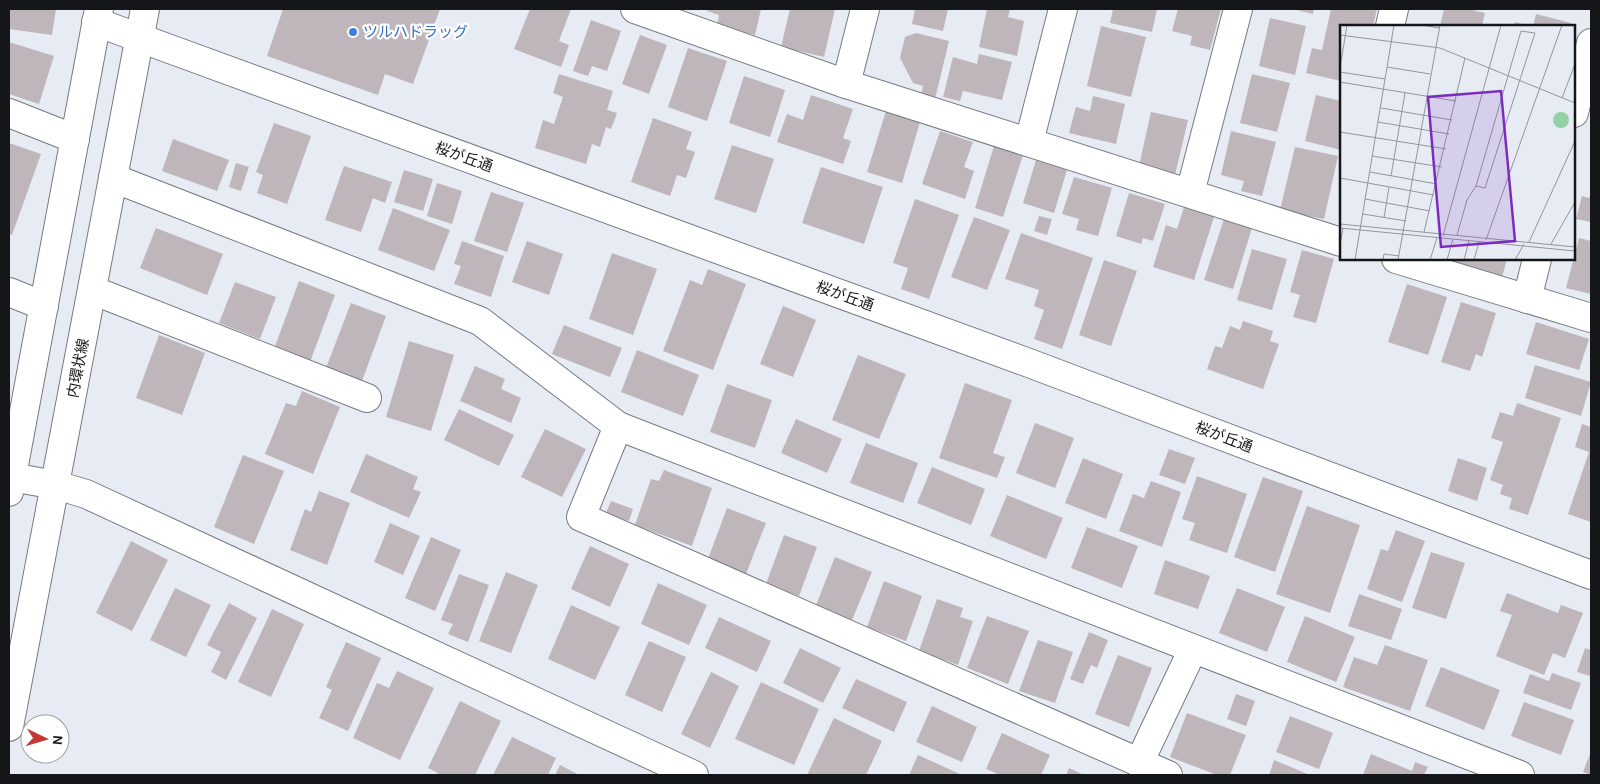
<svg xmlns="http://www.w3.org/2000/svg" width="1600" height="784" viewBox="0 0 1600 784" font-family="Karla,'Noto Sans JP',sans-serif">
<style>
.building{fill:#bfb6bb}
.lines{fill:none;stroke-linecap:round;stroke-linejoin:round}
.minor-casing{stroke:#777a82;stroke-width:30}
.minor{stroke:#fff;stroke-width:28}
.shop-dot{fill:#3f7fe0;stroke:#fff;stroke-width:2}
.labels{text-anchor:middle;stroke-width:4.5;stroke-linejoin:round;paint-order:stroke}
.shop-label{font-size:15px;fill:#366cbe;stroke:#fff;text-anchor:start}
.street-label{font-size:15px;fill:#151619;stroke:#fff}
.inset-road{fill:none;stroke:#93969c;stroke-width:1}
.view{fill:#7b2cbf;fill-opacity:0.15;stroke:#7b2cbf;stroke-width:2.5}
.inset-edge{fill:none;stroke:#151619;stroke-width:2.5}
</style>
<rect width="100%" height="100%" fill="#e7ebf4"/>
<!-- building -->
<g class="building">
<polygon points="9,9 56,9 52,35 9,29"/>
<polygon points="283,9 440,9 413,84 385,74 378,95 267,56"/>
<polygon points="530,9 571,9 559,41 569,45 561,67 514,49"/>
<polygon points="708,9 761,9 755,35 717,26 719,15 707,11"/>
<polygon points="790,9 835,9 824,57 781,47"/>
<polygon points="915,9 948,9 943,31 912,24"/>
<polygon points="987,9 1010,9 1008,17 1024,21 1017,56 979,47"/>
<polygon points="1113,9 1157,9 1152,32 1110,23"/>
<polygon points="1178,9 1221,9 1210,50 1190,45 1192,36 1172,31"/>
<polygon points="1293,9 1314,9 1313,14"/>
<polygon points="1331,9 1377,9 1373,26 1341,26 1341,81 1306,73 1312,48 1322,50"/>
<polygon points="1444,9 1468,9 1485,13 1482,26 1440,26"/>
<polygon points="1536,14 1571,23 1570,26 1533,26"/>
<polygon points="1270,18 1306,26 1295,75 1259,66"/>
<polygon points="591,20 621,31 607,71 592,66 588,76 573,71"/>
<polygon points="1515,22 1530,26 1514,26"/>
<polygon points="1101,26 1146,37 1131,97 1087,86"/>
<polygon points="916,33 949,41 935,99 921,95 923,86 913,83 900,58 905,37"/>
<polygon points="640,35 667,45 649,94 622,84"/>
<polygon points="9,42 54,56 39,104 9,94"/>
<polygon points="688,48 727,61 707,121 668,107"/>
<polygon points="979,54 1012,62 1002,100 963,91 960,101 943,97 953,57 977,64"/>
<polygon points="559,74 613,91 607,110 617,113 611,129 606,127 600,147 592,144 586,164 535,148 543,120 554,124 563,97 553,93"/>
<polygon points="1252,74 1290,83 1277,132 1240,123"/>
<polygon points="744,76 785,90 770,137 729,123"/>
<polygon points="811,95 853,109 843,138 851,141 843,164 777,142 787,114 803,120"/>
<polygon points="1316,95 1341,101 1341,150 1305,141"/>
<polygon points="1093,96 1125,104 1116,144 1069,133 1076,107 1090,111"/>
<polygon points="886,111 920,122 902,183 867,172"/>
<polygon points="1151,112 1188,120 1175,175 1139,166"/>
<polygon points="653,118 692,132 686,149 695,152 686,178 677,175 670,196 631,182"/>
<polygon points="274,123 311,136 287,204 257,193 263,175 256,172"/>
<polygon points="940,131 973,142 964,167 974,171 965,199 922,184"/>
<polygon points="1231,131 1276,142 1262,196 1241,191 1244,181 1221,175"/>
<polygon points="173,139 229,160 217,191 162,171"/>
<polygon points="9,143 41,154 12,235 9,234"/>
<polygon points="732,145 774,159 756,213 714,199"/>
<polygon points="994,146 1023,155 1003,217 975,208"/>
<polygon points="1295,147 1338,156 1324,219 1280,210"/>
<polygon points="1036,160 1067,170 1054,213 1023,203"/>
<polygon points="236,163 249,167 241,191 229,187"/>
<polygon points="344,166 392,182 385,203 373,198 361,232 325,220"/>
<polygon points="821,167 883,187 864,244 802,223"/>
<polygon points="404,170 433,179 423,211 394,202"/>
<polygon points="1074,177 1112,188 1098,236 1076,230 1079,219 1062,214"/>
<polygon points="437,183 462,191 452,224 427,216"/>
<polygon points="491,192 524,203 507,252 474,241"/>
<polygon points="1129,193 1165,204 1153,241 1143,238 1141,244 1116,236"/>
<polygon points="1591,193 1591,222 1576,219 1582,196 1589,198"/>
<polygon points="915,199 959,215 929,299 901,289 908,268 893,263"/>
<polygon points="1185,204 1215,214 1194,280 1153,267 1166,225 1177,229"/>
<polygon points="393,208 450,230 434,271 378,250"/>
<polygon points="1039,216 1052,219 1047,235 1034,231"/>
<polygon points="974,217 1010,230 987,290 951,277"/>
<polygon points="1224,219 1252,228 1233,289 1204,280"/>
<polygon points="156,228 223,254 207,295 140,268"/>
<polygon points="1021,233 1093,258 1062,349 1034,339 1044,310 1034,306 1039,290 1005,279"/>
<polygon points="1579,238 1591,241 1591,294 1566,288"/>
<polygon points="462,241 504,256 491,297 454,284 461,266 454,264"/>
<polygon points="527,241 563,254 549,295 512,282"/>
<polygon points="1252,249 1287,259 1272,310 1237,300"/>
<polygon points="1302,250 1334,259 1316,323 1293,317 1300,295 1290,292"/>
<polygon points="612,253 657,269 633,335 589,319"/>
<polygon points="1453,259 1507,259 1502,277 1451,265"/>
<polygon points="1104,260 1137,271 1111,346 1079,335"/>
<polygon points="708,269 746,284 713,370 663,351 690,280 702,285"/>
<polygon points="299,281 335,295 310,362 274,349"/>
<polygon points="235,282 276,297 260,339 219,323"/>
<polygon points="1407,284 1447,297 1428,355 1388,342"/>
<polygon points="1461,302 1496,313 1482,357 1476,354 1470,371 1441,362"/>
<polygon points="351,303 386,316 362,381 326,368"/>
<polygon points="783,306 816,320 793,377 760,364"/>
<polygon points="1243,321 1273,331 1270,341 1279,344 1263,389 1207,369 1215,346 1222,348 1230,326 1240,330"/>
<polygon points="1536,322 1589,339 1579,370 1526,354"/>
<polygon points="564,325 622,348 610,377 552,354"/>
<polygon points="159,335 205,353 182,415 136,398"/>
<polygon points="409,341 454,355 431,431 386,417"/>
<polygon points="637,350 699,375 683,416 621,392"/>
<polygon points="858,355 906,374 879,439 832,420"/>
<polygon points="1535,365 1591,382 1581,416 1525,398"/>
<polygon points="475,366 505,379 501,389 521,398 511,423 460,401"/>
<polygon points="965,383 1012,400 993,453 1005,457 997,478 939,458"/>
<polygon points="727,384 772,400 755,448 710,432"/>
<polygon points="302,391 340,407 313,474 265,454 286,403 296,406"/>
<polygon points="1517,403 1561,418 1528,515 1509,509 1512,498 1500,494 1503,485 1490,480 1503,442 1491,438 1500,412 1513,416"/>
<polygon points="459,409 514,435 499,466 444,440"/>
<polygon points="796,419 842,439 827,473 781,453"/>
<polygon points="1035,423 1074,438 1055,488 1016,473"/>
<polygon points="1582,424 1591,427 1591,522 1568,514 1589,452 1575,447"/>
<polygon points="545,429 586,449 562,497 521,477"/>
<polygon points="866,443 918,463 903,503 850,483"/>
<polygon points="1169,449 1195,458 1185,484 1159,475"/>
<polygon points="366,454 418,477 413,489 421,492 409,518 350,492"/>
<polygon points="243,455 284,471 254,544 214,527"/>
<polygon points="1083,458 1123,474 1106,519 1065,503"/>
<polygon points="1458,458 1487,468 1477,501 1448,491"/>
<polygon points="932,467 985,489 971,525 917,503"/>
<polygon points="664,470 712,488 692,546 635,525 651,479 659,481"/>
<polygon points="1197,476 1247,494 1227,553 1189,540 1195,523 1182,519"/>
<polygon points="1263,477 1303,491 1275,572 1234,557"/>
<polygon points="1151,481 1181,492 1162,547 1119,531 1133,494 1144,498"/>
<polygon points="319,491 350,503 327,565 290,550 305,509 311,512"/>
<polygon points="1007,495 1063,518 1046,559 990,536"/>
<polygon points="611,501 633,509 629,521 606,513"/>
<polygon points="1307,506 1360,525 1330,613 1276,594"/>
<polygon points="727,508 766,523 746,574 708,559"/>
<polygon points="390,523 420,536 403,575 374,562"/>
<polygon points="1087,527 1138,546 1122,588 1071,568"/>
<polygon points="1396,530 1425,541 1402,602 1367,589 1381,549 1388,551"/>
<polygon points="784,535 817,547 799,596 766,584"/>
<polygon points="431,537 461,550 435,611 405,598"/>
<polygon points="131,541 168,560 132,631 96,613"/>
<polygon points="590,546 629,564 610,607 571,589"/>
<polygon points="1431,552 1465,563 1446,619 1412,608"/>
<polygon points="835,557 872,572 852,620 816,605"/>
<polygon points="1165,560 1210,576 1198,609 1154,594"/>
<polygon points="506,572 538,585 511,653 479,641"/>
<polygon points="459,574 489,585 468,642 448,634 453,624 441,620"/>
<polygon points="884,581 922,596 906,641 867,627"/>
<polygon points="658,583 707,605 689,645 641,624"/>
<polygon points="175,588 211,605 186,657 150,640"/>
<polygon points="1237,588 1285,607 1267,652 1219,633"/>
<polygon points="1507,593 1558,613 1561,605 1583,613 1565,658 1553,653 1544,675 1496,656 1512,615 1500,611"/>
<polygon points="1359,594 1402,609 1391,640 1348,626"/>
<polygon points="937,599 963,608 960,617 973,621 958,665 919,651"/>
<polygon points="229,603 257,618 226,680 211,672 221,652 207,645"/>
<polygon points="571,605 620,627 595,680 548,659"/>
<polygon points="272,609 304,624 271,697 238,682"/>
<polygon points="987,616 1029,631 1008,684 967,668"/>
<polygon points="1305,616 1355,637 1336,682 1287,662"/>
<polygon points="719,617 771,641 757,672 705,648"/>
<polygon points="1089,632 1108,640 1097,668 1091,665 1083,684 1070,679"/>
<polygon points="1038,640 1073,652 1055,703 1019,691"/>
<polygon points="649,641 686,657 662,712 625,695"/>
<polygon points="346,642 381,658 348,731 319,718 332,690 326,687"/>
<polygon points="1385,645 1428,660 1410,711 1343,687 1354,657 1377,665"/>
<polygon points="800,648 841,668 823,703 783,683"/>
<polygon points="1585,648 1591,650 1591,671 1590,676 1577,672"/>
<polygon points="1118,655 1152,668 1129,727 1095,714"/>
<polygon points="1441,667 1500,690 1484,730 1425,706"/>
<polygon points="397,671 434,688 400,760 353,738 377,683 389,688"/>
<polygon points="711,672 739,686 710,748 681,734"/>
<polygon points="1552,673 1581,683 1571,710 1523,693 1530,674 1549,681"/>
<polygon points="856,679 907,702 894,732 842,708"/>
<polygon points="761,682 819,709 794,765 735,739"/>
<polygon points="1236,694 1255,701 1246,726 1227,719"/>
<polygon points="460,701 501,721 475,775 437,775 438,773 428,768"/>
<polygon points="1524,702 1574,720 1561,755 1511,736"/>
<polygon points="932,706 977,727 962,762 916,742"/>
<polygon points="1187,713 1246,735 1230,775 1217,775 1170,757"/>
<polygon points="1290,716 1333,733 1319,769 1276,752"/>
<polygon points="834,718 882,741 866,775 807,775"/>
<polygon points="1002,733 1050,755 1041,775 1000,775 986,769"/>
<polygon points="512,737 556,758 548,775 493,775"/>
<polygon points="1591,751 1591,775 1583,772"/>
<polygon points="1371,754 1412,771 1415,762 1428,767 1424,775 1363,775"/>
<polygon points="918,755 962,775 909,775"/>
<polygon points="1274,760 1310,775 1269,775"/>
<polygon points="560,765 579,775 555,775"/>
<polygon points="1069,768 1084,775 1066,775"/>
</g>
<g class="lines">
<defs>
<g id="minor">
<polyline points="635,9 846,84 1341,242"/>
<polyline points="96,22 1029,363 1591,575"/>
<polyline points="1390,26 1394,9"/>
<polyline points="846,84 865,9"/>
<polyline points="9,113 75,139"/>
<polyline points="1574,113 1591,43"/>
<polyline points="1029,142 1063,9"/>
<polyline points="113,178 480,321 618,426 1520,775"/>
<polyline points="1190,193 1238,9"/>
<polyline points="1396,259 1591,318"/>
<polyline points="92,290 367,398"/>
<polyline points="9,292 44,306"/>
<polyline points="1527,299 1537,259"/>
<polyline points="618,426 581,517 1168,775"/>
<polyline points="11,477 56,485 86,494 694,775"/>
<polyline points="9,492 99,9"/>
<polyline points="9,727 145,9"/>
<polyline points="1139,763 1193,649"/>
</g>
</defs>
<!-- minor casing -->
<use href="#minor" class="minor-casing"/>
<!-- minor -->
<use href="#minor" class="minor"/>
</g>
<!-- markers -->
<circle class="shop-dot" cx="353" cy="32" r="5"/>
<g class="labels">
<!-- shop labels -->
<g class="shop-label">
<text x="363" y="37">ツルハドラッグ</text>
</g>
<!-- street labels -->
<g class="street-label">
<text transform="translate(464 157) rotate(20)" y="5">桜が丘通</text>
<text transform="translate(845 296) rotate(20)" y="5">桜が丘通</text>
<text transform="translate(78 368) rotate(-79)" y="5">内環状線</text>
<text transform="translate(1224 437) rotate(21)" y="5">桜が丘通</text>
</g>
</g>
<!-- overview -->
<g transform="translate(1340 25)">
<rect width="235" height="235" fill="#e7ebf4"/>
<path d="M213 95a8 8 0 1 1 16 0a8 8 0 1 1-16 0Z" fill="#93d2a4"/>
<path class="inset-road" d="M82,0L99,3M0,10L100,23L235,78M47,42L90,49M0,43L7,0M0,47L45,54M0,57L116,76M222,73L235,39M41,83L112,95M38,97L109,109M0,107L106,124M32,131L102,142M30,147L97,159M51,151L65,68M0,153L94,170M25,174L90,186M23,189L66,196M44,193L49,162M0,199L235,222M0,203L235,226M84,207L125,33M117,210L127,175L136,161L181,6L195,8L145,163L136,161M103,211L161,0M146,215L222,0M189,217L235,116M211,219L235,177M0,220L3,203M15,235L54,0M43,235L44,229L59,231M58,235L100,0M90,235L97,213M107,235L113,214M124,235L129,216M134,235L139,217M175,235L184,219"/>
<path class="view" d="M161,66L175,216L101,222L88,72Z"/>
<rect width="235" height="235" class="inset-edge"/>
</g>
<!-- border -->
<rect width="1600" height="784" fill="none" stroke="#151619" stroke-width="20"/>
<!-- north arrow -->
<g transform="translate(45 739) rotate(95)"><circle r="24" fill="#ffffff" stroke="#a1a2a3"/>
<path d="M0-4L9 19L0 12L-9 19Z" fill="#c53732"/>
<text y="-8" font-size="14" font-weight="bold" text-anchor="middle" fill="#151619">N</text>
</g>
</svg>
